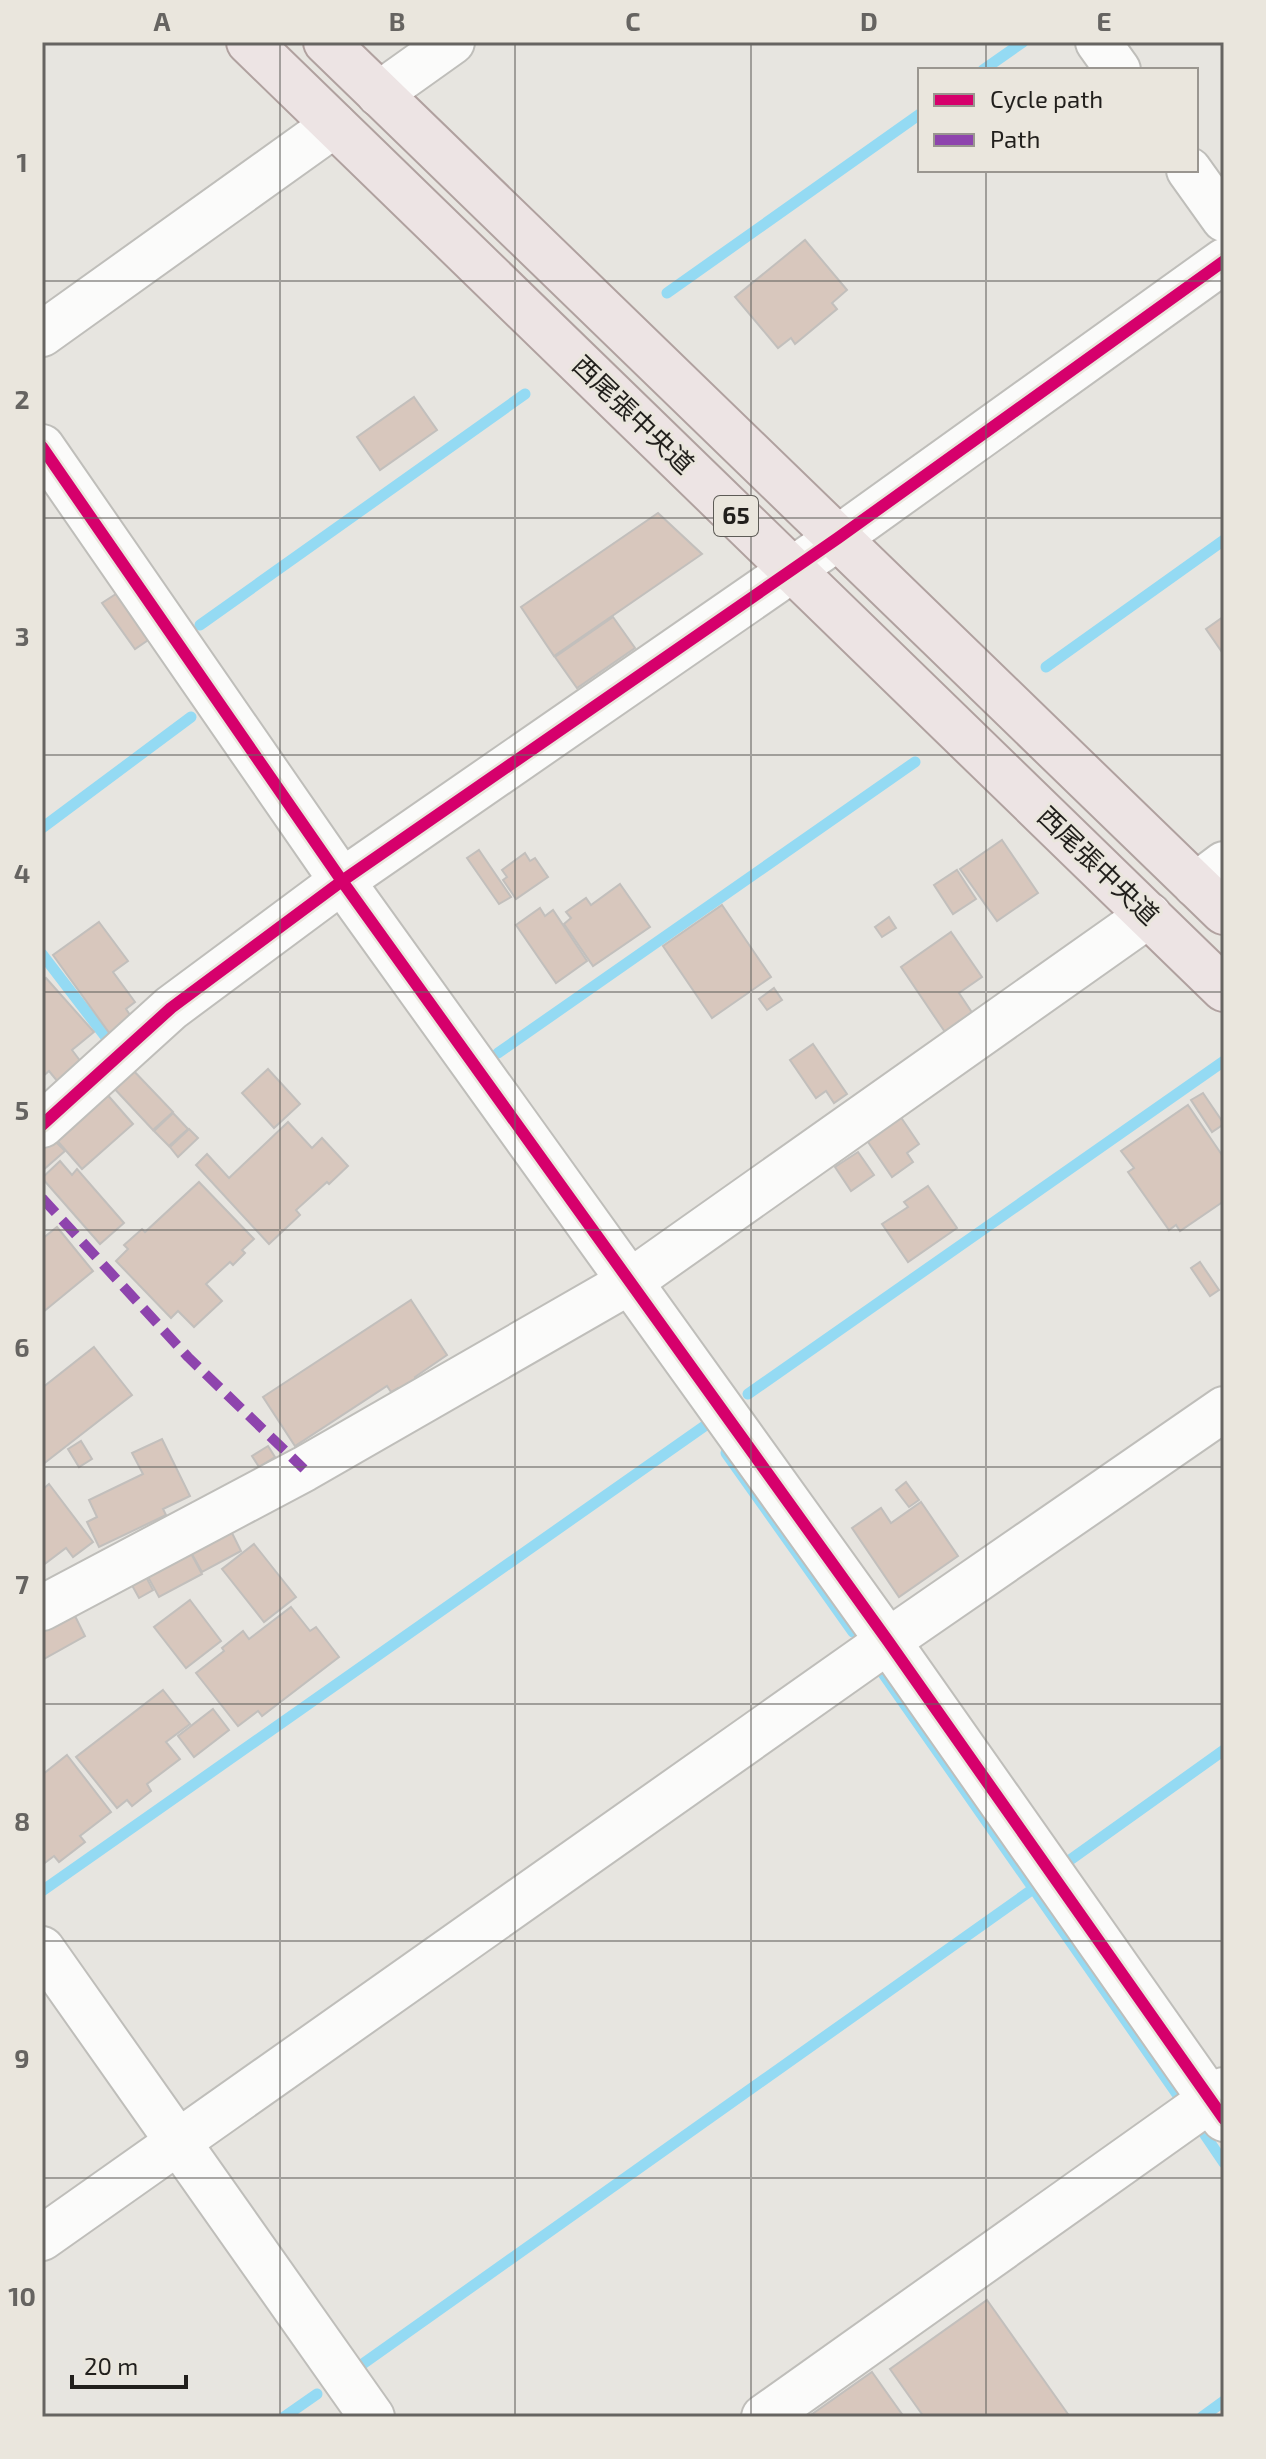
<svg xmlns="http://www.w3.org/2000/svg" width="1266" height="2459" viewBox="0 0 1266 2459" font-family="'Exo 2','Noto Sans JP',sans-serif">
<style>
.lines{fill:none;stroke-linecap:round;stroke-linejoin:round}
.stream{stroke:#94daf3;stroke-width:11}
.building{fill:#d8c7bd;stroke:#c2bfbc;stroke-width:2}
.minor-casing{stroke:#bfbeba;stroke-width:48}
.major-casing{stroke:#b0a19f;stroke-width:48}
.minor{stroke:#fbfbfa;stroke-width:44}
.major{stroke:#ede4e4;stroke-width:44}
.quiet{stroke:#8e44ad;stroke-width:10;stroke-dasharray:20 10;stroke-linecap:butt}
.cycleway-casing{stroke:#eae6dd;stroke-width:17}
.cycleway{stroke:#d6006c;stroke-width:12}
.grid{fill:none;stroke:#666461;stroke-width:2;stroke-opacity:0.55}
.labels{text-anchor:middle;stroke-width:6;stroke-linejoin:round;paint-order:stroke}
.shield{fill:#eae6dd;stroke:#5d5b56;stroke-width:2}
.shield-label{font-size:24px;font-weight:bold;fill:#211f1c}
.street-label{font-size:26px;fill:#211f1c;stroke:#eae6dd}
.neatline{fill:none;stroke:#666461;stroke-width:3}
.grid-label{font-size:26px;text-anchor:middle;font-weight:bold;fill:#666461}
</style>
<rect width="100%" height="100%" fill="#e7e5e0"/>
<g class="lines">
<!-- stream -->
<g class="stream">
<polyline points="983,70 1023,42"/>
<polyline points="667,293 920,114"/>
<polyline points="200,625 525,394"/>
<polyline points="1046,667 1224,540"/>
<polyline points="42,828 191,717"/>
<polyline points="42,954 108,1040"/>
<polyline points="498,1053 915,762"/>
<polyline points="748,1394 1224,1061"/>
<polyline points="726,1453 853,1632"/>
<polyline points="882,1672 1177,2094"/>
<polyline points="1070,1860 1224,1750"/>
<polyline points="42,1891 706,1425"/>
<polyline points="1205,2135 1224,2163"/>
<polyline points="357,2368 1033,1889"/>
<polyline points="284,2417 317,2394"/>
<polyline points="1202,2417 1224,2401"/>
</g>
</g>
<!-- building -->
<g class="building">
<polygon points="805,240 847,290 832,303 837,309 795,344 791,338 778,348 735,297"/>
<polygon points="414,397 437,430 380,470 357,437"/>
<polygon points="658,513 702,554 554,656 521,607"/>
<polygon points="122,590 154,636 135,649 102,603"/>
<polygon points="613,617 635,648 577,688 555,657"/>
<polygon points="1223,617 1224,619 1224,655 1206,629"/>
<polygon points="1002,840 1038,893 997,921 960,869"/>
<polygon points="479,850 511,897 499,904 467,858"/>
<polygon points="525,853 530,861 535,858 548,877 516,899 503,880 507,877 502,870"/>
<polygon points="957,870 976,899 953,914 934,885"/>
<polygon points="620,884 650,927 593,966 564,924 571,918 566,912 586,898 591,905"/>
<polygon points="722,905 771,977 712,1018 663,946"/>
<polygon points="540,908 545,916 553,910 587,961 556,983 516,925"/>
<polygon points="889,917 896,928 882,937 875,927"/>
<polygon points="99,922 128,961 113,972 135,1002 126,1009 132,1018 110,1034 53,955"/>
<polygon points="951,932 982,977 959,993 977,1020 949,1038 901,967"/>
<polygon points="46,978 94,1032 72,1050 81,1062 58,1082 49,1071 42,1077 42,982"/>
<polygon points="774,988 782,1000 767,1010 759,999"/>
<polygon points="813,1044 847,1094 834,1103 826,1091 816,1098 790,1060"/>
<polygon points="130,1067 173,1112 153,1130 111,1085"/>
<polygon points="268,1069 300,1104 274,1128 242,1093"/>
<polygon points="105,1092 133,1124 82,1169 54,1137"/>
<polygon points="1203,1093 1224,1124 1212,1132 1191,1100"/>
<polygon points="1188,1105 1224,1158 1224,1201 1180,1231 1176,1225 1169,1230 1128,1172 1134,1168 1121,1151"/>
<polygon points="173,1113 188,1129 169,1146 154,1131"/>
<polygon points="898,1113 919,1144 907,1153 913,1162 892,1177 864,1136"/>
<polygon points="288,1122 312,1148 322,1138 348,1166 329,1184 327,1182 296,1210 300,1215 269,1244 196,1165 207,1154 229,1178"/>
<polygon points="189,1129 198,1138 178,1157 170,1147"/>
<polygon points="53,1139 65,1151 42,1171 42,1149"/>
<polygon points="858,1152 874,1175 851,1191 835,1167"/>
<polygon points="60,1161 72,1175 77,1169 124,1223 100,1244 42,1178"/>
<polygon points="199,1182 254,1239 242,1250 245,1253 233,1265 230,1262 206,1284 222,1301 194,1327 178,1311 171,1318 116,1261 128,1249 124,1245 142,1229 145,1232"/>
<polygon points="928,1186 957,1228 908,1262 882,1224 908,1207 904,1202"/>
<polygon points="57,1227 93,1271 42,1313 42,1239"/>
<polygon points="1200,1262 1219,1290 1210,1296 1191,1268"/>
<polygon points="411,1300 447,1355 415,1377 419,1385 403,1395 398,1388 391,1392 387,1386 295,1446 263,1397"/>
<polygon points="94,1347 132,1395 42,1465 42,1388"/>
<polygon points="162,1439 190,1496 163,1509 166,1515 99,1547 87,1522 97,1517 89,1500 143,1474 132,1453"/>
<polygon points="81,1441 92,1459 79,1467 68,1449"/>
<polygon points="268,1446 275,1457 259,1467 252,1456"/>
<polygon points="906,1482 919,1500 909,1507 896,1490"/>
<polygon points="49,1484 93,1542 73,1557 66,1548 42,1566 42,1490"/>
<polygon points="921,1502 958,1556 899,1597 852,1528 881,1508 891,1523"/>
<polygon points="229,1527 241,1551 202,1572 189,1549"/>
<polygon points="186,1544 202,1574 159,1597 143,1568"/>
<polygon points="254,1544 296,1597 264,1622 222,1569"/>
<polygon points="144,1573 153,1590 139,1598 129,1580"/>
<polygon points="190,1600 221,1641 186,1668 154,1627"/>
<polygon points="291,1607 310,1631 316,1627 339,1657 262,1716 258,1711 238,1726 196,1673 224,1651 222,1648 243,1631 249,1639"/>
<polygon points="71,1608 85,1636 42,1660 42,1624"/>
<polygon points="163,1690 190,1724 166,1742 180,1759 147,1784 151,1791 132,1806 127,1800 117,1808 76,1757"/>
<polygon points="213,1709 229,1730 194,1757 178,1736"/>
<polygon points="67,1755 111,1812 80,1836 85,1842 59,1862 54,1856 42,1865 42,1775"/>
<polygon points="987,2300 1070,2417 924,2417 890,2369"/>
<polygon points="872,2372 904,2417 808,2417"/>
</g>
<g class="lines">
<defs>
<g id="minor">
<polyline points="1098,42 1118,70"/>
<polyline points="379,94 452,42"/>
<polyline points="1189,170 1224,219"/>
<polyline points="42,334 334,125"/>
<polyline points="42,447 342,881 888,1641 1224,2119"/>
<polyline points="1196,885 1224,864"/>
<polyline points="42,1125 171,1008 342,881 838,538 1224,261"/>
<polyline points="42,1608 304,1469 631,1281 1149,915"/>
<polyline points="42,1949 372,2417"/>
<polyline points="42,2238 888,1641 1224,1409"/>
<polyline points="764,2417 1224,2090"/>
</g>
<g id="major">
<polyline points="249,42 1224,989"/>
<polyline points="326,42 1224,912"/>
</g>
</defs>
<!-- minor casing -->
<use href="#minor" class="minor-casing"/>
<!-- major casing -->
<use href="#major" class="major-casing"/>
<!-- minor -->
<use href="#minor" class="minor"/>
<!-- major -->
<use href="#major" class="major"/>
<!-- quiet -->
<polyline class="quiet" points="42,1198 188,1357 304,1469"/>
<defs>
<g id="cycleway">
<polyline points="42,447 342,881 888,1641 1224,2119"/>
<polyline points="42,1125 171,1008 342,881 838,538 1224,261"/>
</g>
</defs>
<!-- cycleway casing -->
<use href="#cycleway" class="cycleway-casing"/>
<!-- cycleway -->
<use href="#cycleway" class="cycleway"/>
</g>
<!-- grid -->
<path class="grid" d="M280,42V2417M515,42V2417M751,42V2417M986,42V70M986,170V2417M42,281H1224M42,518H1224M42,755H1224M42,992H1224M42,1230H1224M42,1467H1224M42,1704H1224M42,1941H1224M42,2178H1224"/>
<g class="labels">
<!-- shield labels -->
<rect class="shield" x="714" y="496" width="44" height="40" rx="6"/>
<g class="shield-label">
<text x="736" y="524">65</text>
</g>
<!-- street labels -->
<g class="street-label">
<text transform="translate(633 415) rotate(44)" y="9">西尾張中央道</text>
<text transform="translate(1098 866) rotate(44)" y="9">西尾張中央道</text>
</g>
</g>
<!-- border -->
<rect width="1266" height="2459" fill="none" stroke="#eae6dd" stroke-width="88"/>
<!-- legend -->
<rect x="918" y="68" width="280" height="104" fill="#eae6dd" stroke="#9a9690" stroke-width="2"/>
<rect x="934" y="94" width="40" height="12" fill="#d6006c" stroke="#9a9690" stroke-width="2"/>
<text x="990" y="108" font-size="24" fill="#211f1c">Cycle path</text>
<rect x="934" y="134" width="40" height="12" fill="#8e44ad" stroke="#9a9690" stroke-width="2"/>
<text x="990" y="148" font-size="24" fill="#211f1c">Path</text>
<!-- scale -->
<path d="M72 2375v12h114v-12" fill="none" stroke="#211f1c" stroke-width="4"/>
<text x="84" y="2375" font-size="24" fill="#211f1c" stroke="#eae6dd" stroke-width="6" paint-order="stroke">20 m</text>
<rect x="44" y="44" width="1178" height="2371" class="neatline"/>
<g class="grid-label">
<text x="162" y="31">A</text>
<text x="397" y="31">B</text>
<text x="633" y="31">C</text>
<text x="869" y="31">D</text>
<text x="1104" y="31">E</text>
<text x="22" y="172">1</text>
<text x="22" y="409">2</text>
<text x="22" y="646">3</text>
<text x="22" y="883">4</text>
<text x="22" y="1120">5</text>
<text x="22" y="1357">6</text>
<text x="22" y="1594">7</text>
<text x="22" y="1831">8</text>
<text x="22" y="2068">9</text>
<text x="22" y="2306">10</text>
</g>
</svg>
